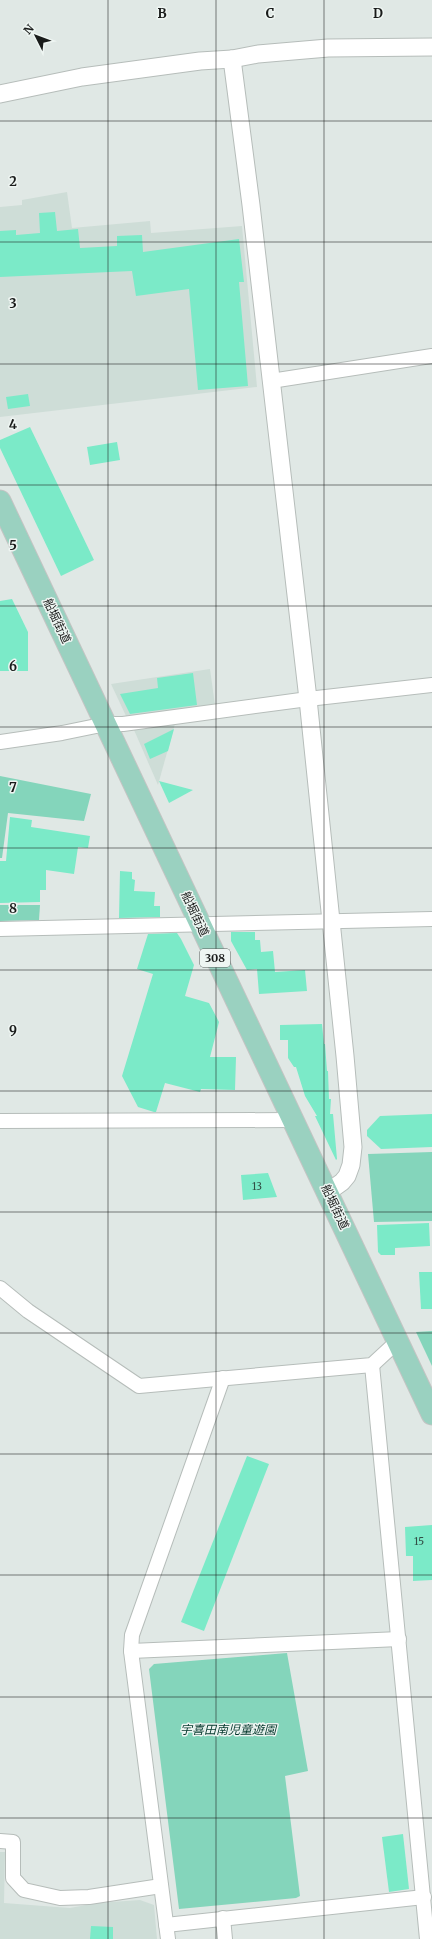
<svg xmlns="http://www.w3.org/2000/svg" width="432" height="1939" viewBox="0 0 432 1939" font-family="Merriweather,'Noto Sans JP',serif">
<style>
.built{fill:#ceddd7}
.green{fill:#84d5bb}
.building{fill:#7beac8}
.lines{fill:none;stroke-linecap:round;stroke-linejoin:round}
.minor-casing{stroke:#b6bdba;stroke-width:16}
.tertiary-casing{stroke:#b6bdba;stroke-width:19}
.primary-casing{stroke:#c3c4c3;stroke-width:23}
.minor{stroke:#fff;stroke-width:14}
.tertiary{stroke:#fff;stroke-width:17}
.primary{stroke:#9ad1c0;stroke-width:21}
.grid{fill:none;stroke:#191b1a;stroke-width:1;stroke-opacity:0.55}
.labels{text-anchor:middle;stroke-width:3;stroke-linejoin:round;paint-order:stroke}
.number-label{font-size:10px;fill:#324f46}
.shield{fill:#eef5f2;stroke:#595c5b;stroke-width:1}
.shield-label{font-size:11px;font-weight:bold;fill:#191b1a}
.street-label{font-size:12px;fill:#191b1a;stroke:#eef5f2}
.park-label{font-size:12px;font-style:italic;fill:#00362a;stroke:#eef5f2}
.grid-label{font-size:13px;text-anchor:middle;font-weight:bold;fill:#191b1a;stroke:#eef5f2;stroke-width:3;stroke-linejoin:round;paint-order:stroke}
</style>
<rect width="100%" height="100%" fill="#e0e8e5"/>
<!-- built -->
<g class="built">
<polygon points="67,192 72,228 150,221 151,233 242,226 257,387 0,417 0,207 22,205 22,200"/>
<polygon points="210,669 215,705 126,716 111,684"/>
<polygon points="175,724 158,785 134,730"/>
<polygon points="0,1852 5,1852 4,1903 70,1908 97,1903 140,1900 154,1905 157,1939 0,1939"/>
</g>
<!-- green -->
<g class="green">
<polygon points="0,776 91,794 84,821 8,813 2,858 0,858"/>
<polygon points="0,905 40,905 39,920 0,921"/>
<polygon points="432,1152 432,1221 374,1222 368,1154"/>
<polygon points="432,1331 432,1366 416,1332"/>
<polygon points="287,1653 308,1771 285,1776 300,1896 296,1898 179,1909 149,1669 154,1664"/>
</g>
<!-- building -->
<g class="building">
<polygon points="55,212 57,231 78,229 80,248 117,246 117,236 142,235 143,252 239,239 244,282 239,282 248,386 198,390 189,289 136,296 132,271 0,277 0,231 16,230 16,235 40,233 39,213"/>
<polygon points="28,394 30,406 8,409 6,397"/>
<polygon points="30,427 94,560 61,576 0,448 0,440"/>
<polygon points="117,442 120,460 90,465 87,447"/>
<polygon points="12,599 28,632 28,671 0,671 0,601"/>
<polygon points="193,673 197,705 130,714 120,694 158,688 157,678"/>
<polygon points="174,729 168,751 150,759 144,744"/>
<polygon points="159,781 193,790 169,803"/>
<polygon points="10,817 32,820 31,827 90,836 88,848 78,847 74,874 46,870 46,890 40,890 40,902 0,903 0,861 6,861"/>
<polygon points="120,871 132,872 132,879 135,880 134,891 155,892 154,906 160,906 160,917 119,918"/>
<polygon points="231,932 255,932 255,940 260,940 261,952 273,951 275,972 305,970 307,991 259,994 257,969 247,970 231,941"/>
<polygon points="177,933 181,939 194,965 185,996 209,1003 219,1022 210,1057 236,1057 235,1090 201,1089 200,1092 165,1083 156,1112 154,1112 138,1107 122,1076 153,974 137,969 148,934"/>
<polygon points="322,1024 324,1044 325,1044 327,1071 328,1071 329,1099 331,1099 330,1114 333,1114 337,1159 336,1160 315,1116 317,1116 305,1096 296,1067 294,1067 288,1058 288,1040 280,1040 280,1025"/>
<polygon points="432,1114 432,1147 381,1149 367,1136 367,1130 380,1116"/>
<polygon points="268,1173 277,1197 243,1200 241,1175"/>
<polygon points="429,1223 430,1246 395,1248 395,1255 381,1255 378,1252 377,1225"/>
<polygon points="419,1272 432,1272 432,1309 421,1309"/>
<polygon points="247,1456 269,1464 204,1631 181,1622"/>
<polygon points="432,1525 432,1580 413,1581 413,1556 406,1556 405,1527"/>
<polygon points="403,1834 409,1889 389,1892 382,1837"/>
<polygon points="91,1926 113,1927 113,1939 90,1939"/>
</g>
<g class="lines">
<defs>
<g id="minor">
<polyline points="271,381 432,356"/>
<polyline points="0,742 62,733 106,724 123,724 308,699 432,685"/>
<polyline points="0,929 432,919"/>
<polyline points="0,1121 292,1120"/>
<polyline points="0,1288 28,1311 139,1386 372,1365 398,1341"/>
<polyline points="372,1365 427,1939"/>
<polyline points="131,1651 399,1639"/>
<polyline points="0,1841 13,1842 13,1878 24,1890 60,1898 89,1897 161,1886"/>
<polyline points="223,1918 225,1939"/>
<polyline points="166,1925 424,1897"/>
<polyline points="168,1939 131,1651 132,1635 223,1378"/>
</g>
<g id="tertiary">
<polyline points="232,59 251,205 308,699 345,1056 353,1147 351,1165 347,1176 342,1182 328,1192"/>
<polyline points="0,94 82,77 200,61 232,59 258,54 328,48 432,47"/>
</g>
<polyline id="primary" points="0,501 432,1414"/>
</defs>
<!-- minor casing -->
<use href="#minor" class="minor-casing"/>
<!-- tertiary casing -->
<use href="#tertiary" class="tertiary-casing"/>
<!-- primary casing -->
<use href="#primary" class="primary-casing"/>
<!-- minor -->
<use href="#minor" class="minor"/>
<!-- tertiary -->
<use href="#tertiary" class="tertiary"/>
<!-- primary -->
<use href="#primary" class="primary"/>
</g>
<!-- grid -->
<path class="grid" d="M108,0V1939M216,0V1939M324,0V1939M0,121H432M0,242H432M0,364H432M0,485H432M0,606H432M0,727H432M0,848H432M0,970H432M0,1091H432M0,1212H432M0,1333H432M0,1454H432M0,1575H432M0,1697H432M0,1818H432"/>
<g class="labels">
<!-- number labels -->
<g class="number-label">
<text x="257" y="1190">13</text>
<text x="419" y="1545">15</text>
</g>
<!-- shield labels -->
<rect class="shield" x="200" y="949" width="30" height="18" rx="3"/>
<g class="shield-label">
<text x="215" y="962">308</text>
</g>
<!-- street labels -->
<g class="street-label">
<text transform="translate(57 621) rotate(65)" y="4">船堀街道</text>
<text transform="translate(195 914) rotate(65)" y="4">船堀街道</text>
<text transform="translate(335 1207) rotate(65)" y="4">船堀街道</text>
</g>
<!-- park labels -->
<g class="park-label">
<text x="228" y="1734">宇喜田南児童遊園</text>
</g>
</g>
<g class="grid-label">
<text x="162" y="18">B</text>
<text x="270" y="18">C</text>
<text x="378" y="18">D</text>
<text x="13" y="186">2</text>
<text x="13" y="308">3</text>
<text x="13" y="429">4</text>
<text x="13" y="550">5</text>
<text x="13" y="671">6</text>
<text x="13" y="792">7</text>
<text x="13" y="913">8</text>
<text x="13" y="1035">9</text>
</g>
<!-- north arrow -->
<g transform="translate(36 36) rotate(312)" stroke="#eef5f2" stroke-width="3" paint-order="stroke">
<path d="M0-3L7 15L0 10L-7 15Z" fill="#191b1a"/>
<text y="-6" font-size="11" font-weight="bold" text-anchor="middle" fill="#191b1a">N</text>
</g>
</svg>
